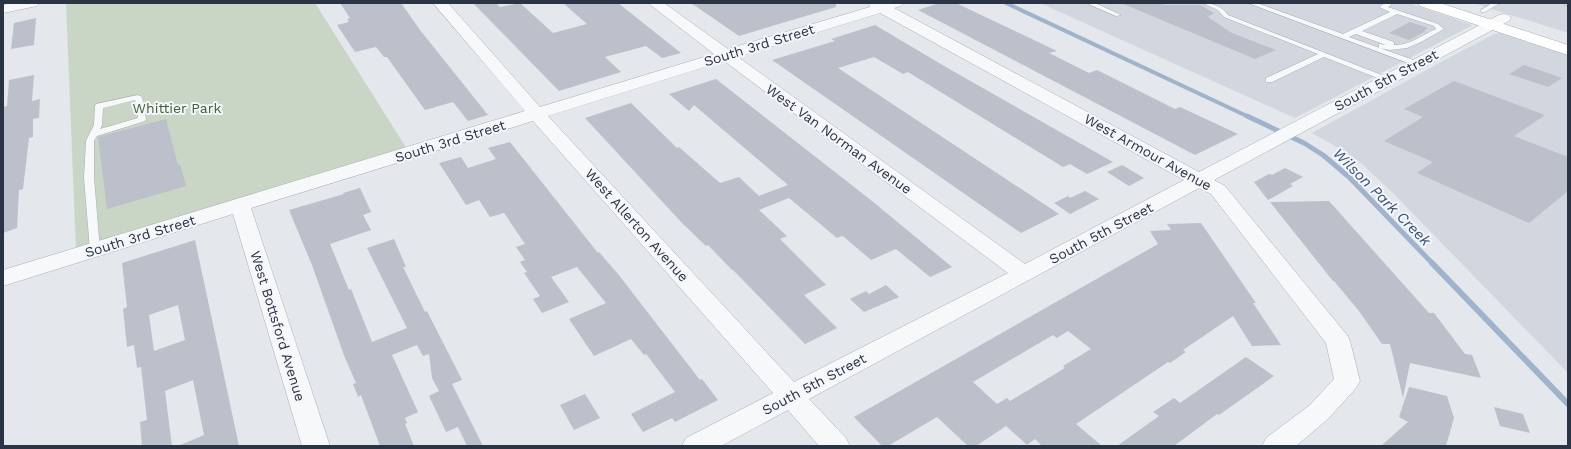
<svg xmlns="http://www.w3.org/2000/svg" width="1571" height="449" viewBox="0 0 1571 449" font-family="'Work Sans',sans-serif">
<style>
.built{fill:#d2d6de}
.green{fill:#c9d6c5}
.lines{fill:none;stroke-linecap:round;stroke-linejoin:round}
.stream-far2{stroke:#9fb4cc;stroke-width:4}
.stream-far1{stroke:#9fb4cc;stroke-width:5}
.stream{stroke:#9fb4cc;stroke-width:6}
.building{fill:#bbc0ca;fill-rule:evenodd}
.lane-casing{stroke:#a9aeb7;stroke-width:1}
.street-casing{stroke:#a9aeb7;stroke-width:1}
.secondary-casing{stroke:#a9aeb7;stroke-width:1}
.lane{fill:#f7f8fa;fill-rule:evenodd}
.street{fill:#f7f8fa;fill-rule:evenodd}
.secondary{fill:#fff;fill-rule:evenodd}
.labels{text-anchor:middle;stroke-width:4;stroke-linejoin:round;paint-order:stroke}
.street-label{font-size:14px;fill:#2b3445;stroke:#f4f6f9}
.park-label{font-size:14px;fill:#3f6138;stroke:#f4f6f9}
.water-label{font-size:15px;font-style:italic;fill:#34527a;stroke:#f4f6f9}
</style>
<rect width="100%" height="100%" fill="#e4e7ec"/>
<!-- built -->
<g class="built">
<polygon points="1040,3 1409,3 1472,25 1471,26 1295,118"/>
<polygon points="1473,3 1568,3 1568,33"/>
<polygon points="1500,33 1568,55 1568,373 1394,194 1362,164 1346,152 1312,133 1441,62 1494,34"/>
</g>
<!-- green -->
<polygon class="green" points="66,3 315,3 407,149 76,250"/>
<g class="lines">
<!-- stream-far2 -->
<polyline class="stream-far2" points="1006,3 1249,117"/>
<!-- stream-far1 -->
<polyline class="stream-far1" points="1247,116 1304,143 1323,155 1349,177 1433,264"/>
<!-- stream -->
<polyline class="stream" points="1432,263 1568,404"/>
</g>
<!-- building -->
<g class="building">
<polygon points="340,3 401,3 420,30 488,115 468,121 453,102 425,110 387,57 384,57 376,47 355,52 337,25 349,22 347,19 350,18"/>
<polygon points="473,3 496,3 500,7 520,3 553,33 587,24 563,3 618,3 681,53 662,58 646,46 605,57 621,72 559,91"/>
<polygon points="691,3 836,3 836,7 739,36"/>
<polygon points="939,3 956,3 1057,51 1049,53 1089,73 1097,70 1175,109 1180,107 1238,134 1195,155 918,10"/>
<polygon points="1121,3 1159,3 1165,5 1200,5 1214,13 1208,17 1232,33 1276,50 1255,59"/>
<polygon points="36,18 34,45 11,49 14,23"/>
<polygon points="1410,22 1428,28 1424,31 1426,31 1409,40 1389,33"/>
<polygon points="875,25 951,70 1113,162 1087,174 1070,164 1063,167 908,72 903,74 874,57 838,68 1059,214 1021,233 772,60 835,41 831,39"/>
<polygon points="1524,65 1539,70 1562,78 1548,87 1509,74"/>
<polygon points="34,75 32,101 40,99 39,118 33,119 33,137 29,138 23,189 19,190 17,228 3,233 3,107 7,106 9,80"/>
<polygon points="716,79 872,201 952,267 930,277 896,249 871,260 844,237 842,236 837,238 789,198 759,210 787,236 780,239 826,285 804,295 837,328 805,344 733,270 732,270 708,245 706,246 682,223 585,118 631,103 677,148 679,147 720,183 739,177 759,196 788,185 694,105 689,111 669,94"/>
<polygon points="1454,81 1545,115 1514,136 1568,157 1568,191 1529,223 1417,173 1433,162 1384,141 1423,117 1404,109"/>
<polygon points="166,119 178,165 180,164 186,186 107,209 98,137"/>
<polygon points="510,142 598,253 599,252 618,274 700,380 702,379 718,400 675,422 672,418 643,432 631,414 675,392 646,354 644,355 631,339 594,356 569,319 606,303 577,267 551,277 569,302 542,313 533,299 540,296 524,273 527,272 520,262 525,260 516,247 525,244 504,213 490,217 479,200 466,205 439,163 461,157 468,168 496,159 488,148"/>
<polygon points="1122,165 1144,178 1129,186 1107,172"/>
<polygon points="1285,168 1303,177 1290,184 1293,186 1268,200 1254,182 1269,174 1272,175"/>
<polygon points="360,188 371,212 363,215 371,230 330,244 349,290 351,289 372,342 407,328 367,248 394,239 406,267 403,267 425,312 427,311 462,380 452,384 483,446 467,446 458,427 446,432 429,396 439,391 432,378 429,354 423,356 417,345 392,355 418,412 405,418 407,423 405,424 414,446 380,446 361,395 358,397 353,384 356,383 345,358 312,265 289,210 344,194 343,193"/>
<polygon points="1085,191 1099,199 1070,214 1054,203 1068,196 1070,198"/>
<polygon points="1329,201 1429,313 1434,313 1465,354 1472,355 1481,378 1410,363 1403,398 1390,344 1382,344 1359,311 1334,281 1333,281 1270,202"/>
<path d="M1201,223L1256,303H1253L1281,345L1252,346L1233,316L1183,350L1186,352L1170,363L1168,362L1076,424L1102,446H1042L1035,439L1027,445L1006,426L976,446H968L937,417L888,446H882L854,417L1158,244L1150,231L1171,230L1167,224ZM1068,331L1091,349L1063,366L1065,368L1010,401L1007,398L997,404L973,382L1053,335L1057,338Z"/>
<path d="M195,240L239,446H178L204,435L193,380L165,391L172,446H142L140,422L147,420L141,367L137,368L134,345L127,347L123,309L127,307L122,263ZM178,305L185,340L154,351L149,315Z"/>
<polygon points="886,285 899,297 864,312 850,299 866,291 869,294"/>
<polygon points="1246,357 1274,376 1219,415 1217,414 1174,446 1117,446 1159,416 1153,412 1174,398 1180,403"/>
<polygon points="1409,387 1447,396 1454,418 1446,446 1381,446 1408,422 1399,417"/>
<polygon points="585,394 600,418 574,430 560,405"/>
<polygon points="1494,407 1523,414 1530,433 1500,426"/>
</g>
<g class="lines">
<defs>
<g id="lane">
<polygon points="1086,3 1095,3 1121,15 1116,16"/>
<path d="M1202,3C1213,3 1221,6 1228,15L1392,79L1391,81H1385L1324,57L1272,82H1266V78L1318,54L1224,17L1218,10Z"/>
<path d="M1248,3H1257L1343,34L1390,12L1379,7L1385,3H1393L1388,7L1438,24L1444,29L1421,42L1407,48L1390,50L1379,48V44L1386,45L1356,34L1349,37L1419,62L1420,64L1416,66ZM1397,14L1434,26L1436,29C1422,35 1409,46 1394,45V42L1362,31Z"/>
<polygon points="1492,3 1500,3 1485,12 1481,12 1481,10"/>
<polygon points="1563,3 1568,3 1568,6"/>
<path d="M138,95L142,97L146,119L145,121L97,136L94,141V178L100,250L99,252H91L90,250L84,178L86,141L94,125L95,106L96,104ZM135,100L138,118L100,129L102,125L103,108Z"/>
</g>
<g id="street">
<polygon points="11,3 39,3 37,6 3,13 3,5"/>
<path d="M433,3H448L540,107L714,54L648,3H664L728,49L870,7L869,3H903L901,6L894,8L1199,172L1499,15L1504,14L1509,15L1511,18L1509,21L1214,180L1225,186L1347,335L1350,341L1360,381L1356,388L1328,419L1296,446H1262L1266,438L1310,405L1334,379L1326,343L1211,194L1199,188L809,399L846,438L850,446H819L788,410L721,446H682L686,438L773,393L533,121L251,208L330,446H302L233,214L3,286V270L525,111ZM880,13L1184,180L1025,264L738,57ZM724,61L1008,273L794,382L548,116Z"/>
</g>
<polygon id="secondary" points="1418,3 1440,3 1568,45 1568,55 1420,6"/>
</defs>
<!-- lane casing -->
<use href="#lane" class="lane-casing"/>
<!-- street casing -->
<use href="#street" class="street-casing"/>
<!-- secondary casing -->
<use href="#secondary" class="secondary-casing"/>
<!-- lane -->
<use href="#lane" class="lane"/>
<!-- street -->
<use href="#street" class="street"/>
<!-- secondary -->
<use href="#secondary" class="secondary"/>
</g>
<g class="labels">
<!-- street labels -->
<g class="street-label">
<text transform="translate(759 45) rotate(-17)" y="5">South 3rd Street</text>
<text transform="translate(1386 80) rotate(-28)" y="5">South 5th Street</text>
<text transform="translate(839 139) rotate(36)" y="5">West Van Norman Avenue</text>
<text transform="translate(450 141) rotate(-17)" y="5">South 3rd Street</text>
<text transform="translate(1148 152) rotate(29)" y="5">West Armour Avenue</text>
<text transform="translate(637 225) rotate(48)" y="5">West Allerton Avenue</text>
<text transform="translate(1101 233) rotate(-28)" y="5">South 5th Street</text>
<text transform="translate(140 236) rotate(-17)" y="5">South 3rd Street</text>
<text transform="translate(278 326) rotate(73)" y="5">West Bottsford Avenue</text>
<text transform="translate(814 384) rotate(-28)" y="5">South 5th Street</text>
</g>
<!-- park labels -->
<g class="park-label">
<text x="177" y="113">Whittier Park</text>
</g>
<!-- water labels -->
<g class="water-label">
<text transform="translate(1382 197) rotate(45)" y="5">Wilson Park Creek</text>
</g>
</g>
<!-- border -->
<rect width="1571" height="449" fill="none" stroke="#2b3445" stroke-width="8"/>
</svg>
